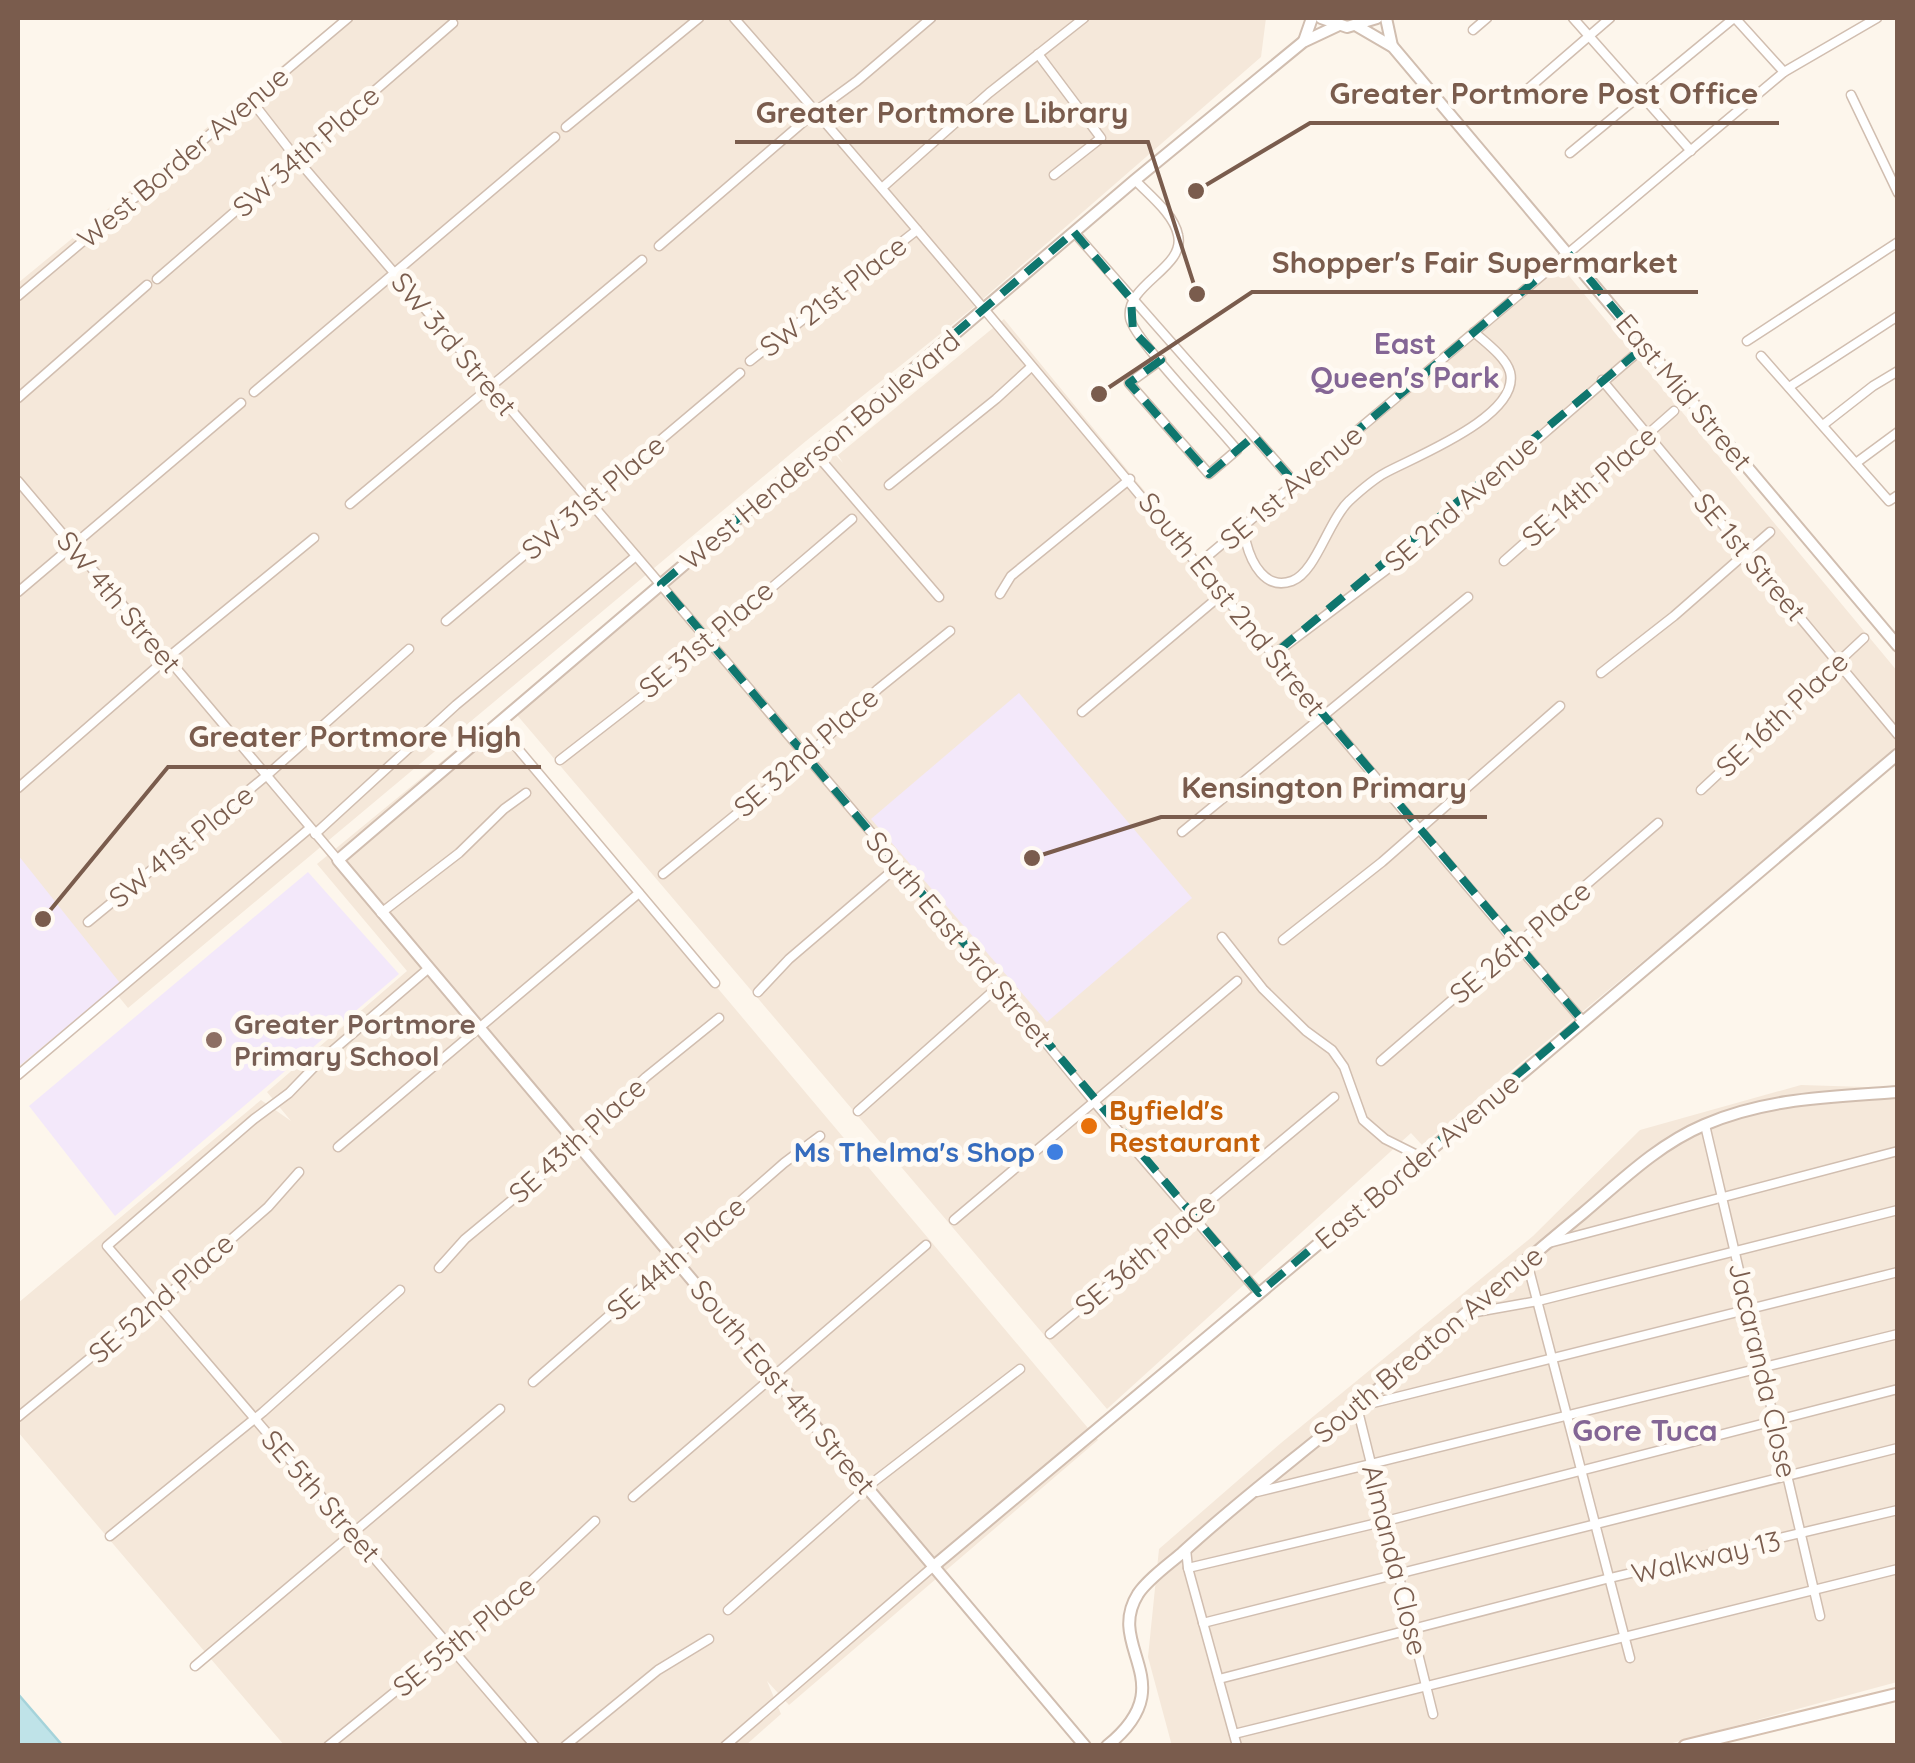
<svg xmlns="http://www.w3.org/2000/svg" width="1915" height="1763" viewBox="0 0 1915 1763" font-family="Quicksand,sans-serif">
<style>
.residential{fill:#f5e8da}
.education{fill:#f3e8fa}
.water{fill:#bfe3e8;stroke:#a5d3da;stroke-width:2.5}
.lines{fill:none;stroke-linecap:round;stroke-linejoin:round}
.minor-casing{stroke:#d1beb0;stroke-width:11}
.tertiary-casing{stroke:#d1beb0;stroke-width:14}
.secondary-casing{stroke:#d6c0b0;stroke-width:15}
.minor{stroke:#fff;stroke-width:8}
.tertiary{stroke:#fff;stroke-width:10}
.secondary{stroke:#fff;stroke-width:11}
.marked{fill:none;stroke:#0f766e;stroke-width:8;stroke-dasharray:20 12;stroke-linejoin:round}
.education-dot{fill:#8d6e63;stroke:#fffaf3;stroke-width:4}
.food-dot{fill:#e8710a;stroke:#fffaf3;stroke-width:4}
.shop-dot{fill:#3f7fe0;stroke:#fffaf3;stroke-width:4}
.labels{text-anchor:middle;stroke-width:10;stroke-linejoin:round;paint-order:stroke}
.street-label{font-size:28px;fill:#7a5c4d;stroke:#fffaf3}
.education-label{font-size:28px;font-weight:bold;fill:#785e54;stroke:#fffaf3;text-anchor:start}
.food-label{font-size:28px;font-weight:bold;fill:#c56008;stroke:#fffaf3;text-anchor:start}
.shop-label{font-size:28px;font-weight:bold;fill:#366cbe;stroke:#fffaf3;text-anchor:end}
.neighbourhood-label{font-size:30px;font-weight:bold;fill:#846695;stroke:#fffaf3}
.leader{fill:none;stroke:#7a5c4d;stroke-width:4}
.callout-dot{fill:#7a5c4d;stroke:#fffaf3;stroke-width:4}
.callout-label{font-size:30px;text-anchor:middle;font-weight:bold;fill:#7a5c4d;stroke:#fffaf3;stroke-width:10;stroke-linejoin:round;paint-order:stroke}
</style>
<rect width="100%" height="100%" fill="#fdf6ec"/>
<!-- residential -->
<g class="residential">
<polygon points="340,18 1266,18 1261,57 969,311 806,441 128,1008 18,872 18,283"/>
<polygon points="1555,259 1898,672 1897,750 1422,1145 1411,1133 1107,1409 517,715 831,450 843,463 838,455 1004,319 1201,560"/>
<polygon points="492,720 1098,1440 789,1705 767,1681 781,1714 746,1745 284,1745 18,1432 18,1303 261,1100 291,1121 267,1092 407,971 317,864"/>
<polygon points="1801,1085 1897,1088 1897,1682 1665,1745 1172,1746 1148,1657 1159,1549 1281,1443 1533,1236 1640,1130"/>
</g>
<!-- education -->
<g class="education">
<polygon points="1019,693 1192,898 1047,1022 871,819"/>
<polygon points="18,855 120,983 18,1067"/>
<polygon points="308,872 399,974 115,1216 29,1106"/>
</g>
<!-- water -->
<polygon class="water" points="18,1694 62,1745 18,1745"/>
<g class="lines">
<defs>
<g id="minor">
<path d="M734,18C1023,346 1295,689 1582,1020"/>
<polyline points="1573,18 1691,151"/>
<polyline points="1735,18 1784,72"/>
<polyline points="1473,30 1487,18"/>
<polyline points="1038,54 1101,138 1054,175"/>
<polyline points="1522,94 1610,18"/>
<polyline points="1851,95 1898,193"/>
<path d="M251,100L296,158C508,407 722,655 933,905C987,969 1038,1034 1091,1098C1146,1164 1203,1228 1259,1293"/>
<polyline points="566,127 699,18"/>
<polyline points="1570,153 1734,18"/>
<path d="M1135,180C1149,195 1174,214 1178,235C1186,268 1125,284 1130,318C1132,337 1219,427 1237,450L1209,474L1129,383L1161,360"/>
<polyline points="883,187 989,93 1084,18"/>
<polyline points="1074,232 1295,483"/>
<polyline points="659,246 816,111 857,81 931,18"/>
<polyline points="157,279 453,23"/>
<polyline points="18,296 348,18"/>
<polyline points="1747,341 1898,242"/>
<polyline points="1761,356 1889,501 1898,495"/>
<polyline points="750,361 917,230"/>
<polyline points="1602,380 1898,735"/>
<polyline points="1789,387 1898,316"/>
<polyline points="254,392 555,137"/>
<polyline points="18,398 147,285"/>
<polyline points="1823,425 1873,386 1898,371"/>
<polyline points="816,454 939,597"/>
<polyline points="1856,463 1898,432"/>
<polyline points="18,481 338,860"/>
<polyline points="889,485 996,399 1031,367"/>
<polyline points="350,504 642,260"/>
<path d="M1246,542C1251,562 1265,591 1292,581C1316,572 1328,521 1349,501C1360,491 1372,480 1385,473C1414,457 1521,416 1510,372C1506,357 1485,342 1474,332"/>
<polyline points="1504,561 1674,411"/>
<polyline points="1197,565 1784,72 1877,18"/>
<polyline points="18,592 241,403"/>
<polyline points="1000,594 1011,576 1130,479"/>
<polyline points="446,621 740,373"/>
<polyline points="1273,655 1386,570 1645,346"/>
<polyline points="1601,673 1674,616 1770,532"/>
<polyline points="1082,712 1221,595"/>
<polyline points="497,724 715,983"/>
<polyline points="560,760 667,677 852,519"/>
<polyline points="18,788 166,659 314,538"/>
<polyline points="1701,790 1864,638"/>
<polyline points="1182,832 1468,597"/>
<polyline points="315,834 456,705 636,556"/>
<polyline points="663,874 805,758 878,689 950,631"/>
<polyline points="381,913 459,853 504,809 526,793"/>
<polyline points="88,922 266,776 409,649"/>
<polyline points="1222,937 1263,989 1306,1031 1332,1050 1344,1067 1363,1120 1385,1139 1421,1157"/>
<polyline points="1283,940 1382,862 1560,706"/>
<polyline points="429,968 317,1064 289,1093 254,1119 107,1246 535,1746"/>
<polyline points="758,992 789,959 899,865"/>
<polyline points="1381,1061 1658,823"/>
<polyline points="18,1075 310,828"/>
<polyline points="858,1111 1000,985"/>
<polyline points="1705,1125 1820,1616"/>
<polyline points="338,1147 639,893"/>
<polyline points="954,1220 1237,981"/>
<polyline points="1549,1243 1898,1151"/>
<polyline points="1526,1258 1630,1658"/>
<polyline points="439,1268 465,1239 541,1176 646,1077 719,1018"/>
<polyline points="1465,1314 1538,1301 1898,1210"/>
<polyline points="1050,1334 1334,1097"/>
<polyline points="533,1382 784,1163 820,1136"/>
<polyline points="18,1417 172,1291 268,1207 299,1172"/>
<polyline points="1257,1492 1898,1334"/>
<polyline points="633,1497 926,1245"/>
<polyline points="110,1536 263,1412 400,1290"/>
<polyline points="1186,1549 1188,1568 1237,1746"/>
<polyline points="1188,1568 1386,1521 1898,1389"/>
<polyline points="728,1610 867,1487 1020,1369"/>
<polyline points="1203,1623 1898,1448"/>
<polyline points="195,1666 500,1409"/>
<polyline points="1219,1679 1610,1578 1898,1510"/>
<polyline points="1433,1714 1357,1407 1898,1272"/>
<polyline points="1234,1734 1898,1569"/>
<polyline points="328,1746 528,1584 595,1521"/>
<polyline points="565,1746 658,1670 709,1639"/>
<polyline points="725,1746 935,1565"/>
</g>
<g id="tertiary">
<polyline points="1321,18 1347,27 1377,18"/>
<polyline points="1386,18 1392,46"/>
<polyline points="1357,26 1393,47 1898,646"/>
<polyline points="1304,41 1312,18"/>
<polyline points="935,1565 1544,1055 1898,754"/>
<polyline points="1085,1746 338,860 1135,180 1303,42 1337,26"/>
<path d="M1107,1746C1185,1683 1104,1648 1138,1594C1148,1579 1168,1565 1182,1553C1238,1501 1299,1456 1357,1407C1433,1343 1505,1277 1582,1214C1620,1182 1657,1145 1704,1125C1766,1098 1831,1097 1898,1092"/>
</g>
<polyline id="secondary" points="1685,1746 1898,1694"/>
</defs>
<!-- minor casing -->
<use href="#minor" class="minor-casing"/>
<!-- tertiary casing -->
<use href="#tertiary" class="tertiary-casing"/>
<!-- secondary casing -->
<use href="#secondary" class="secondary-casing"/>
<!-- minor -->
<use href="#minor" class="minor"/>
<!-- tertiary -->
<use href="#tertiary" class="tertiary"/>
<!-- secondary -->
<use href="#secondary" class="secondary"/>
</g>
<!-- marked area -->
<path class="marked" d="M1074,232L1131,299L1133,331L1161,360L1129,383L1209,474L1254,436L1295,483L1568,253L1645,346L1273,655L1582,1020L1259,1293L661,584Z"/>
<!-- markers -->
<circle class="education-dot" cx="214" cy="1040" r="10"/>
<circle class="food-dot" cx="1089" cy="1126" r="10"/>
<circle class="shop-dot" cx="1055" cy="1152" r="10"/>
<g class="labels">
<!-- street labels -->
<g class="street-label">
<text transform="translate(306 151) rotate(-41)" y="10">SW 34th Place</text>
<text transform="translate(183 157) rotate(-40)" y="10">West Border Avenue</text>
<text transform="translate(833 296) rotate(-38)" y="10">SW 21st Place</text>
<text transform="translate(454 344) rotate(50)" y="10">SW 3rd Street</text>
<text transform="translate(1684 392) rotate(50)" y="10">East Mid Street</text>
<text transform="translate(820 450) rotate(-40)" y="10">West Henderson Boulevard</text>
<text transform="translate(1589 486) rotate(-41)" y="10">SE 14th Place</text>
<text transform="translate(1291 487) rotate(-40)" y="10">SE 1st Avenue</text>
<text transform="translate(593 497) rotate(-40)" y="10">SW 31st Place</text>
<text transform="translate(1461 503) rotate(-41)" y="10">SE 2nd Avenue</text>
<text transform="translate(1750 557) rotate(50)" y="10">SE 1st Street</text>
<text transform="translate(119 602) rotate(50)" y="10">SW 4th Street</text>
<text transform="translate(1232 604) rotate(51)" y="10">South East 2nd Street</text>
<text transform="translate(706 639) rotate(-40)" y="10">SE 31st Place</text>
<text transform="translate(1782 714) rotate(-43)" y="10">SE 16th Place</text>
<text transform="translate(806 752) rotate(-41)" y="10">SE 32nd Place</text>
<text transform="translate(181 846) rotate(-39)" y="10">SW 41st Place</text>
<text transform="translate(959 939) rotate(50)" y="10">South East 3rd Street</text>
<text transform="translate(1520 942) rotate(-40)" y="10">SE 26th Place</text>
<text transform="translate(577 1140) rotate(-42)" y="10">SE 43th Place</text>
<text transform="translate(1417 1161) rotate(-40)" y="10">East Border Avenue</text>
<text transform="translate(1145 1254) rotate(-40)" y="10">SE 36th Place</text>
<text transform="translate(676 1258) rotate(-41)" y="10">SE 44th Place</text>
<text transform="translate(161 1298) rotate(-41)" y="10">SE 52nd Place</text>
<text transform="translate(1428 1344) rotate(-40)" y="10">South Breaton Avenue</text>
<text transform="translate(1763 1370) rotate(77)" y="10">Jacaranda Close</text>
<text transform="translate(783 1387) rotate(50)" y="10">South East 4th Street</text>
<text transform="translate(321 1496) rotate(49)" y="10">SE 5th Street</text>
<text transform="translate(1706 1557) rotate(-13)" y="10">Walkway 13</text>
<text transform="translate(1395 1560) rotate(76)" y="10">Almanda Close</text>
<text transform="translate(464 1636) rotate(-39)" y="10">SE 55th Place</text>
</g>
<!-- education labels -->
<g class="education-label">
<text x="234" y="1034">Greater Portmore<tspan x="234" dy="32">Primary School</tspan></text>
</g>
<!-- food labels -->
<g class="food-label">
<text x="1109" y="1120">Byfield's<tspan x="1109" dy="32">Restaurant</tspan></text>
</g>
<!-- shop labels -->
<g class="shop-label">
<text x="1035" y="1162">Ms Thelma's Shop</text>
</g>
<!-- neighbourhood labels -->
<g class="neighbourhood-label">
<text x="1405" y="354">East<tspan x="1405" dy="34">Queen's Park</tspan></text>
<text x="1645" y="1441">Gore Tuca</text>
</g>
</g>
<!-- callouts -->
<path class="leader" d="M1196 191L1310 123H1779M1197 294L1148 142H735M1099 394L1252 292H1698M43 919L168 767H541M1032 858L1161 817H1487"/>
<g class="callout-dot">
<circle cx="1196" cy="191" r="10"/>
<circle cx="1197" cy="294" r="10"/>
<circle cx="1099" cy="394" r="10"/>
<circle cx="43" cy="919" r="10"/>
<circle cx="1032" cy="858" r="10"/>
</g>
<g class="callout-label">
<text x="1544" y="104">Greater Portmore Post Office</text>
<text x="942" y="123">Greater Portmore Library</text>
<text x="1475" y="273">Shopper's Fair Supermarket</text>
<text x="355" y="747">Greater Portmore High</text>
<text x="1324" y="798">Kensington Primary</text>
</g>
<!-- border -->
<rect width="1915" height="1763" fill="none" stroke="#7a5c4d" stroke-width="40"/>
</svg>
